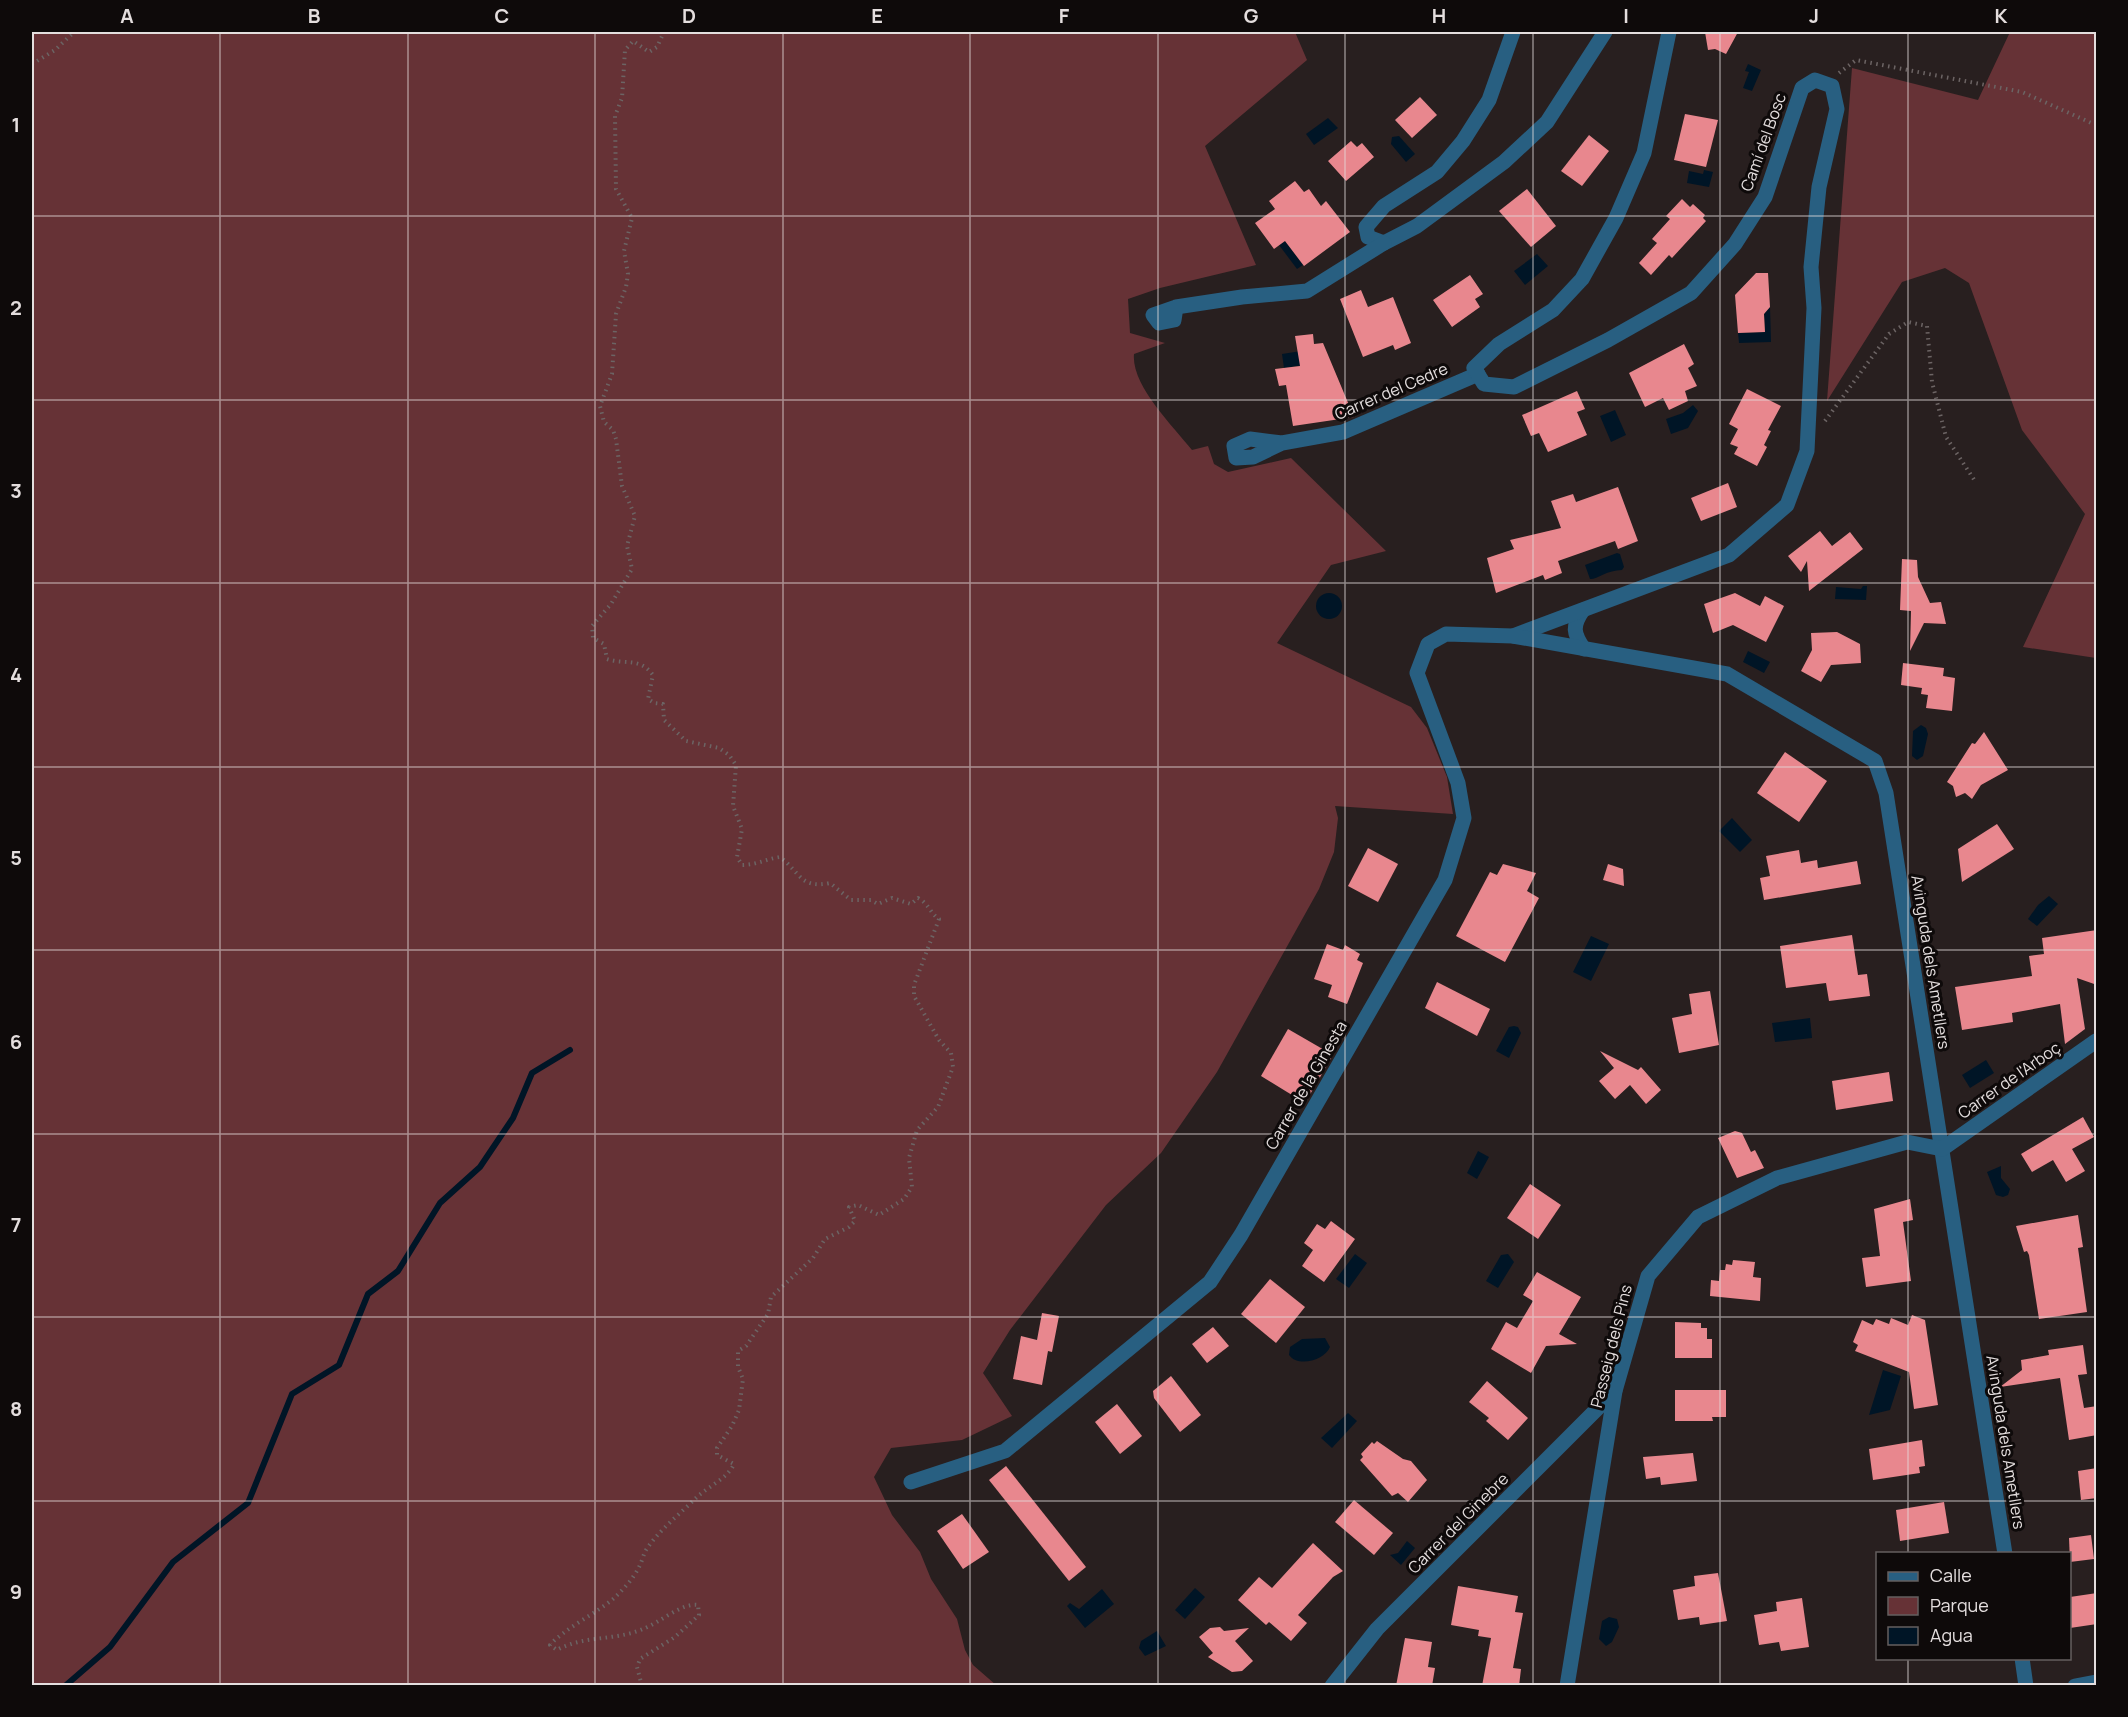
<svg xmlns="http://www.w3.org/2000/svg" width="2128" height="1717" viewBox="0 0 2128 1717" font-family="Manrope,sans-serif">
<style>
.green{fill:#663236}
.water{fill:#001526}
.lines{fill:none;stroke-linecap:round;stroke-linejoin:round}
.stream{stroke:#001526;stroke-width:6}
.building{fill:#e8878e}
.path{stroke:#6c6464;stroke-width:4;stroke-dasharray:1.5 4.5;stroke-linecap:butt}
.minor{stroke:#285f81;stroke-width:15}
.grid{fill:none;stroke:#e4dede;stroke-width:1.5;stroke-opacity:0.55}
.labels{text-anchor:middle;stroke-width:6;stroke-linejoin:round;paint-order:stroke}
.street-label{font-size:16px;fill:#e4dede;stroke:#0e0a0a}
.neatline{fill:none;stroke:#e4dede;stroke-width:2}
.grid-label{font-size:20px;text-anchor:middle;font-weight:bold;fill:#e4dede}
</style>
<rect width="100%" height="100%" fill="#281f1f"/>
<!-- green -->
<g class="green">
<path d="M32,32H1295L1307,60L1205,146L1256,265L1160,288L1128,299L1130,333L1165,343L1134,354C1131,385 1173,426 1192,450L1208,446L1214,464L1228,472L1291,458L1386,551L1331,565L1277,643L1411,707L1427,728L1447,777L1453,814L1335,806L1338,818L1334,852L1319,889L1217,1072L1161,1153L1106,1205L1010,1330L983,1373L1012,1416L962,1440L891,1448L874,1477L892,1515L920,1552L931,1579L957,1619L965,1650L973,1665L996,1685H32Z"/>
<polygon points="2010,32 2096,32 2096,658 2023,647 2085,514 2022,430 1969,283 1945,268 1902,282 1827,401 1852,68 1978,100"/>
</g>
<!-- water -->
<g class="water">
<polygon points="1748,64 1761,70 1752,91 1743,88 1749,72 1745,71"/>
<polygon points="1328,118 1338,128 1314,145 1306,134"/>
<polygon points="1399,136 1415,154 1406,162 1391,144 1392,137"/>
<polygon points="1704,170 1713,172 1709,187 1687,183 1689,171 1703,174"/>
<polygon points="1285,241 1303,265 1297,269 1279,245"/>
<polygon points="1537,254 1548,266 1525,285 1514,271"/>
<polygon points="1770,307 1771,342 1739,343 1738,333 1765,332 1764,314"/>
<polygon points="1314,349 1316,363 1284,368 1282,354"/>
<polygon points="1693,405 1698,411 1688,428 1671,434 1666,419 1683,413"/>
<polygon points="1615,410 1626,435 1611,442 1600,416"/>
<path d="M1617,553L1620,554L1624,567L1622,570C1607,570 1596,580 1590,579L1585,565Z"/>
<polygon points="1863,586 1867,586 1866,600 1835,599 1836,587 1861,589"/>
<circle cx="1329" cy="606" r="13"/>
<polygon points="1748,651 1770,662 1764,673 1743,662"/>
<polygon points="1921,725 1926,728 1928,734 1923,756 1917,760 1912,756 1913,731"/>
<polygon points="1732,818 1752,840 1740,852 1719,831"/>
<polygon points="2049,896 2058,904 2037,926 2028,919 2038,905"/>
<polygon points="1591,936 1609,944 1591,981 1573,972"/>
<polygon points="1810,1018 1812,1038 1775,1042 1772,1023"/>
<polygon points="1514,1026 1518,1027 1521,1033 1509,1058 1496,1051 1509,1027"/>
<polygon points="1986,1060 1994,1073 1970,1088 1962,1075"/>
<polygon points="1478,1151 1489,1157 1477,1179 1467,1173"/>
<polygon points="2001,1166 2001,1178 2010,1189 2008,1195 2003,1197 1996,1195 1987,1172"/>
<polygon points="1355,1254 1367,1263 1349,1288 1336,1279"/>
<polygon points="1508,1254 1514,1262 1498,1288 1486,1281 1501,1255"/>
<path d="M1325,1338L1330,1347C1325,1360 1298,1368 1289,1355L1290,1347L1302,1339Z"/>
<polygon points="1883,1370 1901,1376 1890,1410 1869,1415"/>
<polygon points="1348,1413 1357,1421 1332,1448 1321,1438"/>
<polygon points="1407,1541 1415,1548 1401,1565 1390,1555 1398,1553"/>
<polygon points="1195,1588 1205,1597 1185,1619 1175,1610"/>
<polygon points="1102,1589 1114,1604 1085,1628 1067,1606 1070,1603 1079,1609"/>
<polygon points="1609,1617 1617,1619 1619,1627 1612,1642 1606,1646 1599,1639 1602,1621"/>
<polygon points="1157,1631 1166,1646 1145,1656 1139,1648 1141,1641"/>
</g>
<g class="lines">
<!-- stream -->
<polyline class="stream" points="65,1686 110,1647 173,1562 248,1503 292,1394 339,1365 368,1294 398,1271 440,1203 480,1167 513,1118 532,1073 570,1050"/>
</g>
<!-- building -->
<g class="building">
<polygon points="1705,32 1738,32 1726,54 1715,49 1708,50"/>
<polygon points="1420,97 1437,115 1412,138 1395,120"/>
<polygon points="1685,114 1718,120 1706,167 1674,160"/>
<polygon points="1589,135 1609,151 1582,186 1561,171"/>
<polygon points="1351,141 1357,147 1362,143 1374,157 1346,181 1328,161"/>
<polygon points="1295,181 1304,192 1309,189 1321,206 1326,201 1350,232 1304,266 1285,241 1274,249 1255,223 1275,209 1269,201"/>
<polygon points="1527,189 1556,226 1531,247 1499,211"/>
<polygon points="1682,199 1690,207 1693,204 1705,215 1703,218 1706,221 1672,258 1669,255 1651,275 1639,263 1657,243 1652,239 1670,219 1666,216"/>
<polygon points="1756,273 1768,273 1770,307 1764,314 1765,332 1738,333 1735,295"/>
<polygon points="1470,275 1483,294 1475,299 1480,307 1452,327 1433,300"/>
<polygon points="1361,290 1368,307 1393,297 1411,343 1395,350 1393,345 1363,357 1340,299"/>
<polygon points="1313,334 1314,344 1323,343 1354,417 1293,426 1286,385 1279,386 1275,369 1300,366 1295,336"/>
<polygon points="1684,344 1694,364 1688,368 1697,386 1685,391 1688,401 1669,410 1663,398 1645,407 1629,373"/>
<polygon points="1747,389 1781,406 1768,430 1771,431 1764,445 1767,447 1757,466 1734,454 1738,447 1730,444 1738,429 1729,424"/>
<polygon points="1577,391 1585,409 1577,412 1587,435 1548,452 1539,433 1531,436 1522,415"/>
<polygon points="1728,483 1737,507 1701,521 1691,498"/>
<polygon points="1618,487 1638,541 1618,549 1615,541 1558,561 1562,573 1545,580 1543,575 1496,593 1487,558 1514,549 1510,540 1561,528 1551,501 1573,494 1576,502"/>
<polygon points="1820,531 1832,546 1850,532 1863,549 1809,591 1807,561 1801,572 1788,556"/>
<polygon points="1902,559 1917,560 1918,577 1930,603 1941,602 1946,624 1924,623 1910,651 1911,611 1900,610"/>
<polygon points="1735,593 1760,606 1765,596 1784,606 1766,642 1733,625 1713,633 1704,604"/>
<polygon points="1837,632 1860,644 1861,663 1831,665 1821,682 1801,671 1812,650 1811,633"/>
<polygon points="1903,663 1944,668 1943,676 1955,678 1952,711 1926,708 1928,695 1921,694 1922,688 1901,685"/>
<polygon points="1984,732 2008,770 1981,785 1972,799 1965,793 1956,797 1953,786 1947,782 1972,743 1975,744"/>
<polygon points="1785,752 1827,781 1799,822 1757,793"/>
<polygon points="1997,824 2014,849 1962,882 1958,849"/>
<polygon points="1368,848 1398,864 1378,902 1348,886"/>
<polygon points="1799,850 1801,863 1817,860 1818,868 1857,861 1861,884 1764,900 1760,878 1770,876 1766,856"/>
<polygon points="1503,864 1536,873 1527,891 1539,898 1505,962 1456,936 1490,872 1497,875"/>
<polygon points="1608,864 1623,869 1624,886 1603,880"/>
<polygon points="2097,930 2097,985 2077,978 2085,1029 2065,1044 2060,1004 2012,1013 2013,1022 1962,1030 1955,987 2032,976 2029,956 2044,954 2042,938"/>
<polygon points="1852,935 1858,975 1867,974 1870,996 1829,1001 1826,983 1786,988 1780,946"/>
<polygon points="1327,944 1343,950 1345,945 1360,954 1357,960 1363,963 1347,1004 1328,997 1332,985 1314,979"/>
<polygon points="1437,982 1490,1009 1477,1036 1425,1008"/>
<polygon points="1710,991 1719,1045 1679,1053 1672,1018 1692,1014 1689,994"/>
<polygon points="1288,1029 1333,1055 1305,1103 1261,1076"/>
<polygon points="1600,1051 1638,1070 1641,1067 1661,1090 1646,1104 1630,1085 1615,1099 1599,1081 1614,1068"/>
<polygon points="1889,1072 1893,1101 1836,1110 1832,1081"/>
<polygon points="2083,1117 2094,1137 2072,1149 2085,1171 2066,1182 2053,1160 2032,1172 2021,1154"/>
<polygon points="1735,1131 1742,1133 1751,1152 1755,1150 1764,1168 1737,1178 1718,1138"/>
<polygon points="1530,1184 1561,1205 1538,1239 1507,1218"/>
<polygon points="1910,1199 1913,1220 1903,1222 1911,1281 1866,1287 1862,1258 1880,1256 1874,1209"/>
<polygon points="2078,1215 2083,1247 2078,1248 2087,1312 2039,1319 2029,1255 2027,1251 2024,1252 2016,1226"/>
<polygon points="1331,1221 1355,1239 1324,1282 1302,1266 1313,1250 1304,1243 1317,1224 1325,1229"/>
<polygon points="1733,1260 1755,1262 1753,1277 1761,1278 1760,1301 1710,1296 1711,1280 1719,1281 1720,1270 1725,1270 1726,1264 1732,1265"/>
<polygon points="1537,1272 1581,1297 1559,1334 1577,1344 1546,1346 1531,1373 1491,1349 1506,1322 1517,1328 1533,1301 1523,1295"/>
<polygon points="1270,1279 1305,1307 1276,1343 1241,1314"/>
<polygon points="1042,1313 1059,1316 1052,1352 1048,1351 1042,1385 1013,1379 1021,1336 1037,1340"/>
<polygon points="1912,1315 1925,1320 1938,1405 1914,1409 1909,1372 1855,1351 1858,1345 1853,1342 1862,1320 1873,1325 1876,1319 1889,1324 1891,1318 1908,1325"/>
<polygon points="1675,1322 1701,1323 1701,1328 1707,1328 1707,1339 1712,1339 1712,1358 1675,1358"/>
<polygon points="1213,1327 1229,1346 1207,1363 1192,1344"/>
<polygon points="2083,1345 2087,1374 2078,1375 2084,1408 2097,1406 2097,1435 2069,1440 2060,1378 2000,1387 2022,1370 2021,1360 2049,1355 2048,1350"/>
<polygon points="1171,1376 1201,1415 1180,1432 1154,1398 1153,1391"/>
<polygon points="1487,1381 1528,1418 1508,1440 1486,1421 1489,1418 1469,1402"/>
<polygon points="1675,1390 1726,1390 1726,1417 1712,1417 1713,1421 1675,1421"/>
<polygon points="1117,1404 1142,1436 1120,1454 1095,1422"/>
<polygon points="1922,1440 1925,1466 1919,1467 1920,1473 1873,1480 1869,1449"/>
<polygon points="1377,1441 1403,1459 1411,1461 1427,1480 1408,1502 1398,1493 1392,1496 1360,1460 1363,1457 1361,1454 1372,1442 1374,1444"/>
<polygon points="1693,1453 1697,1481 1661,1485 1660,1477 1646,1479 1643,1457"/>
<polygon points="1006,1466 1086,1567 1069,1581 989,1480"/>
<polygon points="2097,1468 2097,1498 2081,1500 2078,1471"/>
<polygon points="1354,1500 1393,1533 1374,1555 1335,1522"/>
<polygon points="1944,1502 1949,1533 1900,1541 1896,1510"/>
<polygon points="962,1514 989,1552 963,1569 937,1531"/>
<polygon points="2091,1535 2094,1559 2070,1562 2069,1538"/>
<polygon points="1313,1543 1343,1571 1333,1577 1298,1615 1307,1623 1291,1641 1269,1622 1266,1625 1238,1600 1259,1577 1272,1588"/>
<polygon points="1718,1573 1727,1621 1700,1625 1699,1617 1678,1620 1673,1590 1695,1586 1694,1576"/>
<polygon points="1458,1586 1518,1596 1515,1612 1523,1613 1513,1668 1521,1669 1519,1686 1482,1686 1491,1638 1478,1636 1479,1630 1451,1625"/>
<polygon points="2097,1593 2097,1624 2070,1628 2070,1597"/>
<polygon points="1802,1598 1809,1647 1781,1651 1779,1642 1759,1645 1754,1615 1777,1611 1776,1602"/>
<polygon points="1220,1627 1224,1631 1249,1628 1235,1641 1253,1661 1242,1671 1232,1672 1208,1657 1213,1653 1199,1637 1210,1628"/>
<polygon points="1405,1638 1432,1642 1428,1667 1435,1668 1432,1686 1396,1686"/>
</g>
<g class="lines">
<!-- path -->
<g class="path">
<polyline points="32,64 55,50 74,32"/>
<polyline points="1839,73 1856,60 2022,92 2096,125"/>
<polyline points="1825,421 1889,334 1908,322 1927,326 1932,382 1946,437 1975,481"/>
<path d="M642,1686L637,1667L640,1659L675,1637L699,1615L698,1605C683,1602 659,1623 643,1629C615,1641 584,1635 557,1650L550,1645C564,1629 595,1614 613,1599C623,1590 633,1579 639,1567C642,1562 643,1555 646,1550C658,1531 681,1513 697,1497C709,1486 728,1478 734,1464L717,1455V1448L732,1426L739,1410L743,1379L738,1367V1351L746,1346L768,1314L771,1297L813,1258L825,1239L849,1227L855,1221L849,1207L858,1205L879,1215L904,1199L912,1187L909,1158L917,1130L938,1107L953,1067L951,1053L939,1040L914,996V985L939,919C930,913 929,904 918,898L911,904L892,898L878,904L871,900H851L830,883C800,889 801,873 780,857C766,859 756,865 742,865L737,857L742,829L733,806L736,765L729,755L719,748L686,741L664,720L663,704L654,703L648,699L653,675C640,657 625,665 607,659L604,644L593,638L592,626L611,604L632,569L627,546L635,516L622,486L616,439L613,430L604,422L600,406L612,374L616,314L626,287L628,274L624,251L632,218L616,189L615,116L622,98L625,50L633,41L649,52L657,47L664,32"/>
</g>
<!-- minor -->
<g class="minor">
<polyline points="1513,32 1489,100 1463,141 1437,172 1384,206 1366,227 1368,237 1384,243 1417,226 1504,162 1547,122 1605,32"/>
<polyline points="1176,307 1174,320 1159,323 1153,315 1176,307 1242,297 1307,291 1384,243"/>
<polyline points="1282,443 1253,457 1236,458 1234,446 1250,439 1282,443 1343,432 1478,374"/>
<path d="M1583,610C1572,626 1573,633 1584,649"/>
<polyline points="1513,636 1729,555 1787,505 1807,451 1814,308 1811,267 1819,187 1837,109 1832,86 1815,80 1802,88 1765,197 1735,244 1691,293 1608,340 1514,387 1484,384 1474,368 1499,344 1553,310 1582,279 1616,218 1644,153 1669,32"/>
<polyline points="911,1482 1005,1451 1210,1282 1241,1235 1445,880 1464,818 1458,783 1417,673 1428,644 1446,634 1513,636 1727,674 1875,761 1886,793 2005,1554"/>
<polyline points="2022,1658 2026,1686"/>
<polyline points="1332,1686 1377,1629 1615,1391"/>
<polyline points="1567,1686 1615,1391 1648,1276 1698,1217 1777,1178 1907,1142 1942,1149 2096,1041"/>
<polyline points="2075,1686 2096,1682"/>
</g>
</g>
<!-- grid -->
<path class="grid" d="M220,32V1686M408,32V1686M595,32V1686M783,32V1686M970,32V1686M1158,32V1686M1345,32V1686M1533,32V1686M1720,32V1686M1908,32V1554M32,216H2096M32,400H2096M32,583H2096M32,767H2096M32,950H2096M32,1134H2096M32,1317H2096M32,1501H2096M1908,1658V1686"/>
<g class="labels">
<!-- street labels -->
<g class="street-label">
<text transform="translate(1763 142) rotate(-70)" y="6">Camí del Bosc</text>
<text transform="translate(1391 391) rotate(-23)" y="6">Carrer del Cedre</text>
<text transform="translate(1931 962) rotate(81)" y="6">Avinguda dels Ametllers</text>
<text transform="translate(2009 1080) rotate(-35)" y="6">Carrer de l'Arboç</text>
<text transform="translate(1306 1085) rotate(-60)" y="6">Carrer de la Ginesta</text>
<text transform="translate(1611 1346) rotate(-76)" y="6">Passeig dels Pins</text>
<text transform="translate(2006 1442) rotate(81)" y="6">Avinguda dels Ametllers</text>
<text transform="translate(1458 1523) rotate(-45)" y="6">Carrer del Ginebre</text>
</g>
</g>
<!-- border -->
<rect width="2128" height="1717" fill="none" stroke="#0e0a0a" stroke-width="66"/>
<!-- legend -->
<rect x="1876" y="1552" width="195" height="108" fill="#0e0a0a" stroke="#645f5f" stroke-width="1.5"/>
<rect x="1888" y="1572" width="30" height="9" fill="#285f81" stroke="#645f5f" stroke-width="1.5"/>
<text x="1930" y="1582" font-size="18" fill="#e4dede">Calle</text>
<rect x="1888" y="1597" width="30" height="18" fill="#663236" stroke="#645f5f" stroke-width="1.5"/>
<text x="1930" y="1612" font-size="18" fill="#e4dede">Parque</text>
<rect x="1888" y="1627" width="30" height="18" fill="#001526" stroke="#645f5f" stroke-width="1.5"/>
<text x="1930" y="1642" font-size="18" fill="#e4dede">Agua</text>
<rect x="33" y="33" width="2062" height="1651" class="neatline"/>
<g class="grid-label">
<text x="127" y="23">A</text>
<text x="314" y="23">B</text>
<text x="502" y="23">C</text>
<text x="689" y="23">D</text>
<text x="877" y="23">E</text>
<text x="1064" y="23">F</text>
<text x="1251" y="23">G</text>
<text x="1439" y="23">H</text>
<text x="1626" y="23">I</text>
<text x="1814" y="23">J</text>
<text x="2001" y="23">K</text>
<text x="16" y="132">1</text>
<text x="16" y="315">2</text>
<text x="16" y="498">3</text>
<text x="16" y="682">4</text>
<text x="16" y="865">5</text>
<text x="16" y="1049">6</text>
<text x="16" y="1232">7</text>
<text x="16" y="1416">8</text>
<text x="16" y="1599">9</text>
</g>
</svg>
